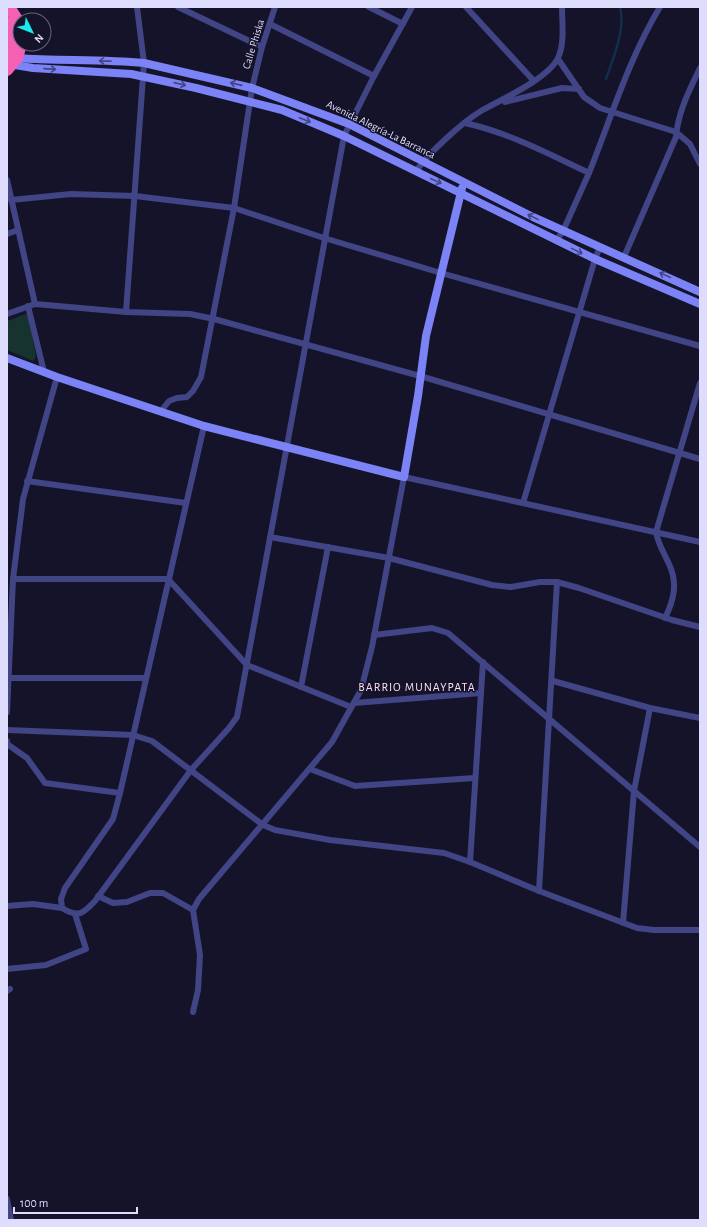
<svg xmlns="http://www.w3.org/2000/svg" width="707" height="1227" viewBox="0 0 707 1227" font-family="'Alegreya Sans',sans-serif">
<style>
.green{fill:#16332f}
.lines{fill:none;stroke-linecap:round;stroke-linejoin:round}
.stream{stroke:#132e4d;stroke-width:2.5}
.street{stroke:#414485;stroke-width:6}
.secondary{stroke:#7b83f6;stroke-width:8}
.highway{stroke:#f461b4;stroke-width:12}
.oneway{stroke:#434585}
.labels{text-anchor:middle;stroke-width:3;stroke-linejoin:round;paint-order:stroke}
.street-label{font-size:11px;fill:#deddfd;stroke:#151329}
.neighbourhood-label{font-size:12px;letter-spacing:1px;fill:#fddff4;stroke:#151329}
</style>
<rect width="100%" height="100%" fill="#151329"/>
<!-- green -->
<polygon class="green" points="26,314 29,318 36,357 33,361 7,350 7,321"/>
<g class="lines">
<!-- stream -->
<path class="stream" d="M606,79C613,59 626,28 620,7"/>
<!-- street -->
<g class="street">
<polyline points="178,7 262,47"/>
<polyline points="369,7 403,24"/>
<polyline points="466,7 533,80"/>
<polyline points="270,24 374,76"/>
<polyline points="558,59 584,97 600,108 676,132 690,144 700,164"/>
<polyline points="505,102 562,88 579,89"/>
<path d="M465,123C510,133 549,154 589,173C611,118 629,58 660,7"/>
<path d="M416,171C429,153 461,123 481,111C500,100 548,79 558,58C565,43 562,23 562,7"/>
<polyline points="7,180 35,304"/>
<polyline points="11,200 71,194 135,196 234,208 324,238 441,273 700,346"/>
<polyline points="7,234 18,230"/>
<polyline points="556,241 563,231 589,173"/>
<path d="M624,257L676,137C678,112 689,91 700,68"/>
<polyline points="28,306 44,372"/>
<polyline points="126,312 144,63 137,7"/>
<polyline points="7,314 35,304 126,312 190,314 214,319 420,376 700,459"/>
<polyline points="161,411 169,401 177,398 187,397 193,391 201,377 234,208 252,88 262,47 275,7"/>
<polyline points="27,481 186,503"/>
<polyline points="523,503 595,259 600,247"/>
<polyline points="270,537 389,558 492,585 511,587 540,582 557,582 579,588 672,620 700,627"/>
<polyline points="13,579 168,579 247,665 351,707"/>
<path d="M665,618C674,600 678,583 669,564C664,553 658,544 656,532L700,383"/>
<polyline points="374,635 432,628 448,633 700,847"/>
<polyline points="7,678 145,678"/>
<polyline points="553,681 650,708 700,718"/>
<polyline points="301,687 328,547"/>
<polyline points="354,703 481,693"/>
<polyline points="7,712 13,579 23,499 57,377"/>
<polyline points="7,730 133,735 152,741 263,825 275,830 330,840 444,853 470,862 539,891 637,928 654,930 700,930"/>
<path d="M7,741V744L27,758L45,783L120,793L113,819L65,888L61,899L62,908C78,918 83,914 95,901L191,770L229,728L237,717L344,136L374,76L412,7"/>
<polyline points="310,769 355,786 475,778"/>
<polyline points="120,793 204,426"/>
<polyline points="470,862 483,662"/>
<polyline points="539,891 557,582"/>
<polyline points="98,896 113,903 127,902 150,893 163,893 193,910"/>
<polyline points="7,906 33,904 62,908"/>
<polyline points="623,923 634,791 650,708"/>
<polyline points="7,969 46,965 86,949 75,914"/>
<polyline points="7,991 10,989"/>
<polyline points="193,1012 198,990 200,955 193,910 199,899 332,742 361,690 372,647 404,477 700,542"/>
<polyline points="7,1199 11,1220"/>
</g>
<!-- secondary -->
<g class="secondary">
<path d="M13,57L17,58C59,61 102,59 144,63L252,88L349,124L533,217L700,292"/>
<polyline points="9,64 33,68 131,74 196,88 282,110 344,136 595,259 700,304"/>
<polyline points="7,358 57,377 204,426 404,477 418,396 426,336 462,188"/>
</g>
<!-- highway -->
<g class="highway">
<polyline points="9,7 20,24"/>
<polyline points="7,23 12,40 7,55"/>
<polyline points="7,70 17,58 21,44"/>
</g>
</g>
<!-- one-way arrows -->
<defs><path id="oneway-shaft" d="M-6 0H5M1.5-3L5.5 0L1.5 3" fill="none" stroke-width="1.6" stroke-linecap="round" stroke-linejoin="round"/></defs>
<g class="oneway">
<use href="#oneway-shaft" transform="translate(105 61) rotate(-179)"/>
<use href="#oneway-shaft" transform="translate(50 69) rotate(4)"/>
<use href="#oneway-shaft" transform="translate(180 84) rotate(13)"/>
<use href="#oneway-shaft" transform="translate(236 84) rotate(-167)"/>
<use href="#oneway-shaft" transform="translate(305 120) rotate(21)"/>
<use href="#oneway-shaft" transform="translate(436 181) rotate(25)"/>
<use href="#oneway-shaft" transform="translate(533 217) rotate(-154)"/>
<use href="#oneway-shaft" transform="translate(577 251) rotate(26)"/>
<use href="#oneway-shaft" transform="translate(665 275) rotate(-155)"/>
</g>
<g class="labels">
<!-- street labels -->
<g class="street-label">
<text transform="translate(253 44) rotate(-73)" y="4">Calle Phiska</text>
<text transform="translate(381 129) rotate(26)" y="4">Avenida Alegría-La Barranca</text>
</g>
<!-- neighbourhood labels -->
<g class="neighbourhood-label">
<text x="417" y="691">BARRIO MUNAYPATA</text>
</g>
</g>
<!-- border -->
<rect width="707" height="1227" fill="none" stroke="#deddfd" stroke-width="16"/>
<!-- north arrow -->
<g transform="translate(32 32) rotate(133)"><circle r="19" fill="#151329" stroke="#65647e"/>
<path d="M0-3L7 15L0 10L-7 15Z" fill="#18ebee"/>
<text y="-6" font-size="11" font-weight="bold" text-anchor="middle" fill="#deddfd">N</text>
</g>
<!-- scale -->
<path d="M14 1207v6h123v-6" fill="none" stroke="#deddfd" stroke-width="2"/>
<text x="20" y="1207" font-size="12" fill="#deddfd" stroke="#151329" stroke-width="3" paint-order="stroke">100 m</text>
</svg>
